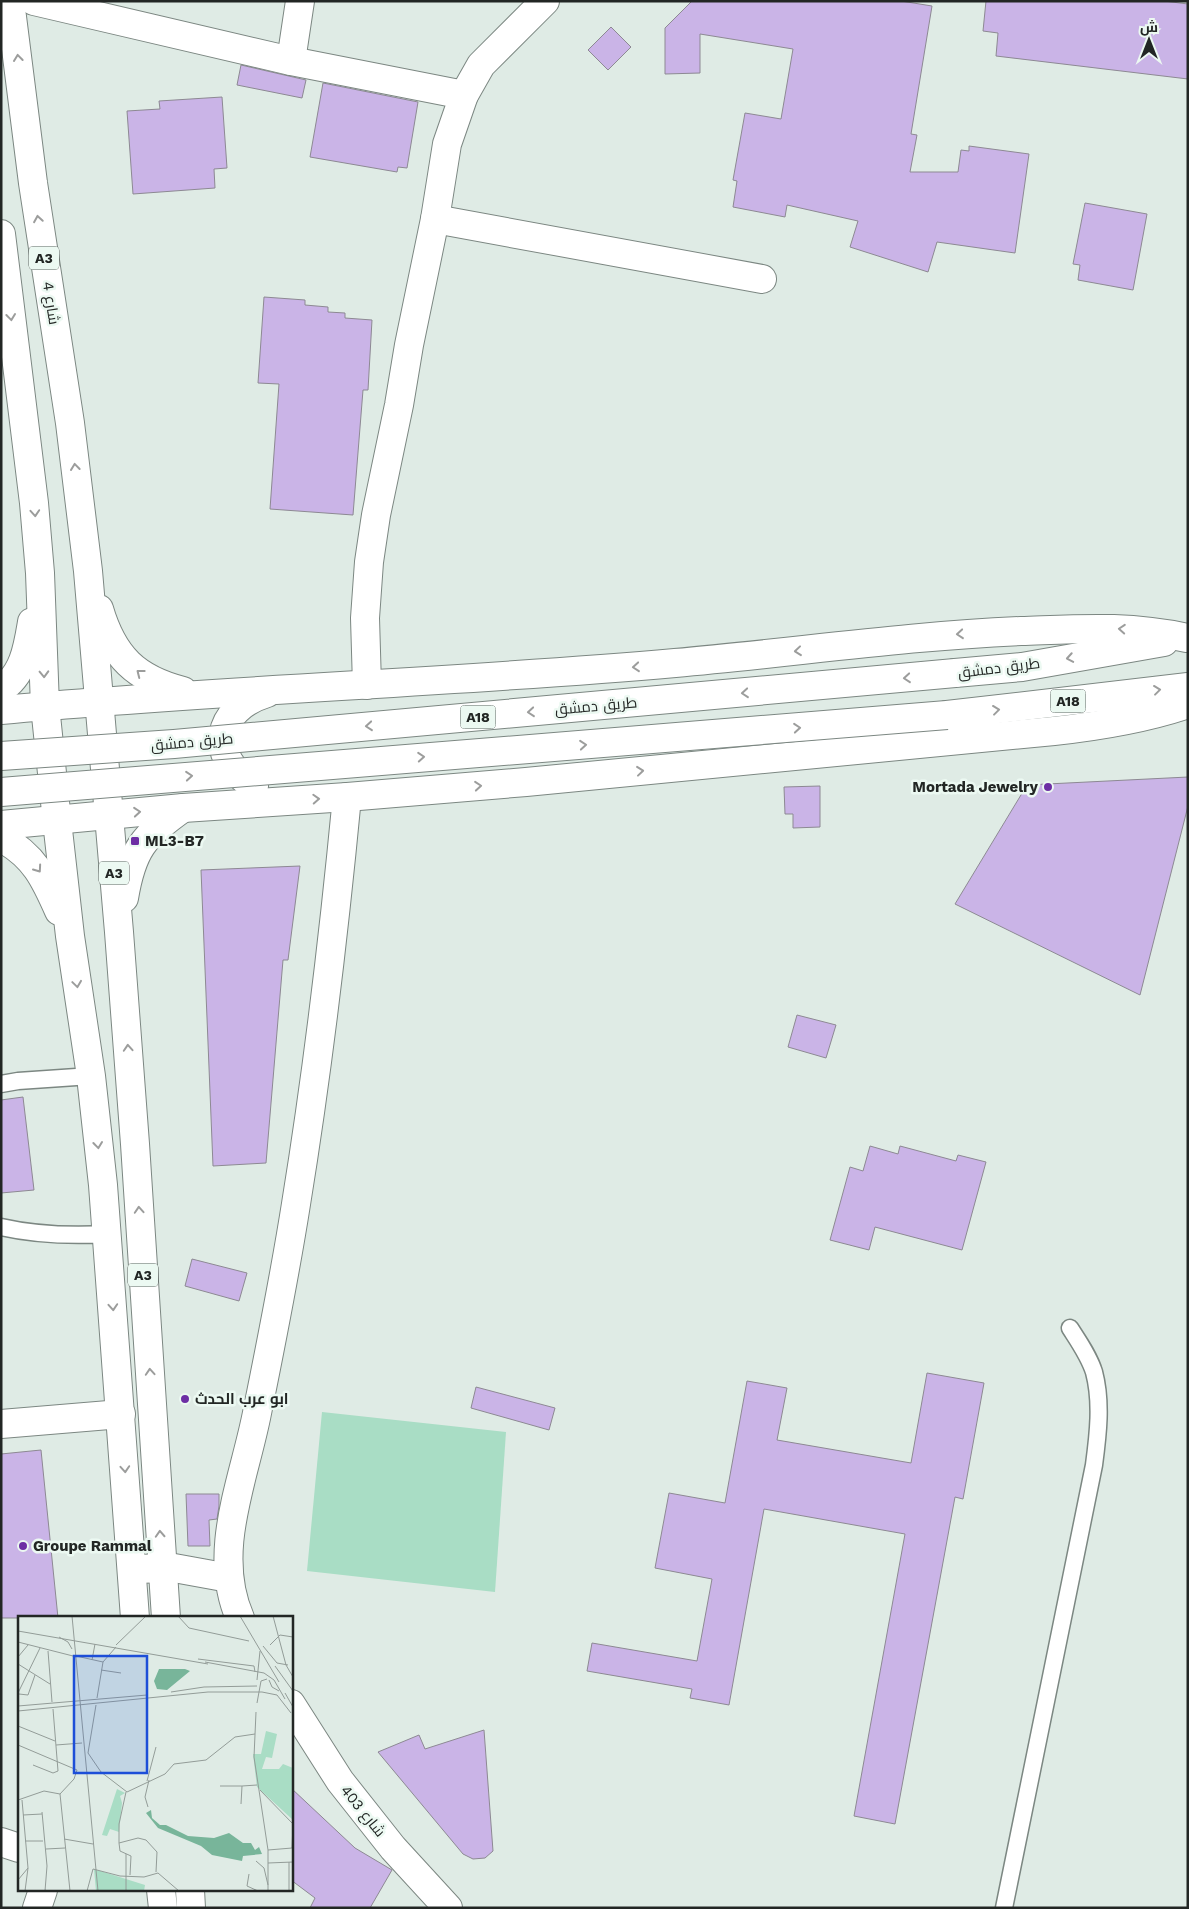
<svg xmlns="http://www.w3.org/2000/svg" width="1189" height="1909" viewBox="0 0 1189 1909" font-family="'Work Sans',Cairo,sans-serif">
<style>
.green{fill:#a9ddc5}
.building{fill:#cab4e7;stroke:#8d8993}
.lines{fill:none;stroke-linecap:round;stroke-linejoin:round}
.service-casing{stroke:#7c8782;stroke-width:19}
.minor-casing{stroke:#7c8782;stroke-width:30}
.trunk-casing{stroke:#7c8782;stroke-width:30}
.service{stroke:#fff;stroke-width:16}
.minor{stroke:#fff;stroke-width:28}
.trunk{stroke:#fff;stroke-width:28}
.trunk-bridge-casing{stroke:#7c8782;stroke-width:30;stroke-linecap:butt}
.trunk-bridge{stroke:#fff;stroke-width:28}
.oneway{stroke:#9c9d9c}
.poi-dot{fill:#6d2ea4;stroke:#ecf9f2;stroke-width:2}
.labels{text-anchor:middle;stroke-width:5;stroke-linejoin:round;paint-order:stroke}
.shield{fill:#ecf9f2;stroke:#5f6562;stroke-width:1}
.shield-label{font-size:14px;font-weight:bold;fill:#222624}
.street-label{font-size:15px;fill:#222624;stroke:#ecf9f2}
.poi-label{font-size:15px;font-weight:bold;fill:#222624;stroke:#ecf9f2;text-anchor:start}
.inset-road{fill:none;stroke:#939c98;stroke-width:1}
.view{fill:#1d4ed8;fill-opacity:0.15;stroke:#1d4ed8;stroke-width:2.5}
.inset-edge{fill:none;stroke:#222624;stroke-width:2.5}
</style>
<rect width="100%" height="100%" fill="#dfebe5"/>
<!-- green -->
<polygon class="green" points="322,1412 506,1432 495,1592 307,1571"/>
<!-- building -->
<g class="building">
<polygon points="692,1 901,1 932,6 911,134 917,135 910,172 958,172 961,150 969,151 969,146 1029,154 1015,253 937,242 928,272 850,247 858,221 787,205 785,217 733,207 737,181 733,180 745,113 781,119 793,49 700,34 700,73 665,74 665,28"/>
<polygon points="986,1 1164,1 1188,4 1188,79 996,56 998,33 983,31"/>
<polygon points="611,27 631,47 608,70 588,50"/>
<polygon points="241,65 306,80 302,98 237,85"/>
<polygon points="323,83 418,102 407,168 398,167 397,172 310,157"/>
<polygon points="222,97 227,168 214,169 215,188 133,194 127,111 160,109 159,101"/>
<polygon points="1085,203 1147,214 1133,290 1078,280 1080,265 1073,264"/>
<polygon points="264,297 305,300 305,305 328,307 328,312 345,313 345,318 372,320 368,390 363,390 353,515 270,509 279,384 258,383"/>
<polygon points="1188,777 1188,806 1140,995 955,904 1027,785"/>
<polygon points="820,786 820,827 793,828 793,814 785,814 784,787"/>
<polygon points="300,866 288,960 283,960 266,1163 213,1166 201,870"/>
<polygon points="797,1015 836,1025 826,1058 788,1047"/>
<polygon points="23,1097 34,1190 1,1193 1,1100"/>
<polygon points="870,1146 898,1154 900,1146 956,1161 958,1155 986,1162 962,1250 875,1227 869,1250 830,1240 850,1167 863,1171"/>
<polygon points="192,1259 247,1273 239,1301 185,1286"/>
<polygon points="927,1373 984,1383 963,1499 955,1497 895,1824 854,1816 905,1534 764,1509 729,1705 690,1698 692,1689 587,1671 592,1643 697,1661 712,1579 655,1568 669,1493 725,1503 747,1381 787,1388 777,1440 911,1463"/>
<polygon points="476,1387 555,1408 549,1430 471,1408"/>
<polygon points="41,1450 58,1618 1,1618 1,1454"/>
<polygon points="186,1494 219,1494 219,1506 217,1519 209,1520 210,1546 188,1546"/>
<polygon points="484,1730 493,1851 485,1858 473,1859 463,1854 378,1752 419,1735 425,1749"/>
<polygon points="291,1788 355,1848 392,1870 370,1908 310,1908 315,1898 291,1880"/>
</g>
<g class="lines">
<defs>
<g id="service">
<polyline points="1,1084 18,1081 91,1076"/>
<path d="M1,1227C36,1235 72,1236 108,1234"/>
<path d="M1004,1908L1094,1465C1098,1435 1102,1402 1094,1372C1089,1356 1079,1342 1070,1328"/>
</g>
<g id="minor">
<polyline points="34,1 291,61 464,95"/>
<polyline points="291,61 300,1"/>
<polyline points="435,219 762,279"/>
<polyline points="367,685 365,618 369,562 376,515 399,405 409,345 435,219 447,144 464,95 481,65 545,1"/>
<polyline points="1,1424 121,1414"/>
<polyline points="132,1569 174,1568 229,1578"/>
<path d="M240,1618C211,1552 244,1480 257,1413C271,1344 285,1274 296,1204C318,1069 334,933 347,797"/>
<polyline points="291,1704 340,1781 393,1848 448,1908"/>
<polyline points="1,1842 19,1848"/>
<polyline points="37,1908 43,1890"/>
</g>
<g id="trunk">
<polyline points="10,1 33,183 70,423 88,571 119,932 135,1144 166,1618"/>
<polyline points="1,234 34,503 40,573 45,706 57,821 70,936 91,1076 103,1185 135,1618"/>
<path d="M99,609C113,657 136,679 183,691"/>
<polyline points="955,673 1022,667 1164,642"/>
<path d="M1,689C24,675 28,646 32,622"/>
<path d="M1,710C226,689 451,683 675,663C791,653 905,636 1021,631C1080,629 1128,625 1187,638"/>
<polyline points="947,715 1188,687"/>
<path d="M254,786C207,757 215,709 267,693"/>
<path d="M1,825L183,808L347,797L526,782L1054,731C1100,726 1144,719 1188,704"/>
<path d="M1,838C34,855 45,879 59,911"/>
<path d="M124,898C132,850 143,836 183,808"/>
<polyline points="161,1890 163,1908"/>
<polyline points="190,1890 191,1908"/>
</g>
</defs>
<!-- service casing -->
<use href="#service" class="service-casing"/>
<!-- minor casing -->
<use href="#minor" class="minor-casing"/>
<!-- trunk casing -->
<use href="#trunk" class="trunk-casing"/>
<!-- service -->
<use href="#service" class="service"/>
<!-- minor -->
<use href="#minor" class="minor"/>
<!-- trunk -->
<use href="#trunk" class="trunk"/>
<defs>
<g id="trunk-bridge">
<polyline points="1,756 174,744 955,673"/>
<polyline points="1,792 947,715"/>
</g>
</defs>
<!-- trunk-bridge casing -->
<use href="#trunk-bridge" class="trunk-bridge-casing"/>
<!-- trunk-bridge -->
<use href="#trunk-bridge" class="trunk-bridge"/>
</g>
<!-- one-way arrows -->
<defs><path id="oneway-chevron" d="M-2-3.5L2.5 0L-2 3.5" fill="none" stroke-width="1.6" stroke-linecap="round" stroke-linejoin="round" transform="scale(1.25)"/></defs>
<g class="oneway">
<use href="#oneway-chevron" transform="translate(18 58) rotate(-97)"/>
<use href="#oneway-chevron" transform="translate(38 219) rotate(-99)"/>
<use href="#oneway-chevron" transform="translate(11 317) rotate(83)"/>
<use href="#oneway-chevron" transform="translate(75 467) rotate(-97)"/>
<use href="#oneway-chevron" transform="translate(35 513) rotate(86)"/>
<use href="#oneway-chevron" transform="translate(1122 629) rotate(-176)"/>
<use href="#oneway-chevron" transform="translate(960 634) rotate(175)"/>
<use href="#oneway-chevron" transform="translate(798 651) rotate(174)"/>
<use href="#oneway-chevron" transform="translate(1070 658) rotate(170)"/>
<use href="#oneway-chevron" transform="translate(636 667) rotate(175)"/>
<use href="#oneway-chevron" transform="translate(140 673) rotate(-142)"/>
<use href="#oneway-chevron" transform="translate(44 674) rotate(88)"/>
<use href="#oneway-chevron" transform="translate(907 678) rotate(175)"/>
<use href="#oneway-chevron" transform="translate(1157 690) rotate(-7)"/>
<use href="#oneway-chevron" transform="translate(745 693) rotate(175)"/>
<use href="#oneway-chevron" transform="translate(996 710) rotate(-7)"/>
<use href="#oneway-chevron" transform="translate(531 712) rotate(175)"/>
<use href="#oneway-chevron" transform="translate(369 726) rotate(175)"/>
<use href="#oneway-chevron" transform="translate(797 728) rotate(-5)"/>
<use href="#oneway-chevron" transform="translate(583 745) rotate(-5)"/>
<use href="#oneway-chevron" transform="translate(421 757) rotate(-4)"/>
<use href="#oneway-chevron" transform="translate(640 771) rotate(-6)"/>
<use href="#oneway-chevron" transform="translate(189 776) rotate(-5)"/>
<use href="#oneway-chevron" transform="translate(478 786) rotate(-5)"/>
<use href="#oneway-chevron" transform="translate(316 799) rotate(-3)"/>
<use href="#oneway-chevron" transform="translate(137 812) rotate(-5)"/>
<use href="#oneway-chevron" transform="translate(38 869) rotate(55)"/>
<use href="#oneway-chevron" transform="translate(77 984) rotate(82)"/>
<use href="#oneway-chevron" transform="translate(128 1048) rotate(-94)"/>
<use href="#oneway-chevron" transform="translate(98 1145) rotate(83)"/>
<use href="#oneway-chevron" transform="translate(139 1210) rotate(-94)"/>
<use href="#oneway-chevron" transform="translate(113 1307) rotate(86)"/>
<use href="#oneway-chevron" transform="translate(150 1372) rotate(-94)"/>
<use href="#oneway-chevron" transform="translate(125 1469) rotate(86)"/>
<use href="#oneway-chevron" transform="translate(160 1534) rotate(-93)"/>
</g>
<!-- markers -->
<g class="poi-dot">
<circle cx="1048" cy="787" r="5"/>
<rect x="130" y="836" width="10" height="10" rx="2.5"/>
<circle cx="185" cy="1399" r="5"/>
<circle cx="23" cy="1546" r="5"/>
</g>
<g class="labels">
<!-- shield labels -->
<g class="shield">
<rect x="29" y="246.5" width="30" height="23" rx="4"/>
<rect x="1050.5" y="689.5" width="35" height="23" rx="4"/>
<rect x="460.5" y="705.5" width="35" height="23" rx="4"/>
<rect x="99" y="861.5" width="30" height="23" rx="4"/>
<rect x="128" y="1263.5" width="30" height="23" rx="4"/>
</g>
<g class="shield-label">
<text x="44" y="263">A3</text>
<text x="1068" y="706">A18</text>
<text x="478" y="722">A18</text>
<text x="114" y="878">A3</text>
<text x="143" y="1280">A3</text>
</g>
<!-- street labels -->
<g class="street-label">
<text transform="translate(51 303) rotate(81)" y="5">شارع 4</text>
<text transform="translate(999 668) rotate(-7)" y="5">طريق دمشق</text>
<text transform="translate(596 706) rotate(-5)" y="5">طريق دمشق</text>
<text transform="translate(192 742) rotate(-5)" y="5">طريق دمشق</text>
<text transform="translate(363 1811) rotate(51)" y="5">شارع 403</text>
</g>
<!-- poi labels -->
<g class="poi-label">
<text x="1038" y="792" text-anchor="end">Mortada Jewelry</text>
<text x="145" y="846">ML3-B7</text>
<text x="195" y="1404">ابو عرب الحدث</text>
<text x="33" y="1551">Groupe Rammal</text>
</g>
</g>
<!-- overview -->
<g transform="translate(18 1616)">
<rect width="275" height="275" fill="#dfebe5"/>
<path d="M248,115L259,118L254,142L248,141L244,153H261L265,148L275,152V204L239,171L235,138H243ZM99,173L107,177L102,180L104,187L101,216L92,213L89,220L84,219ZM76,253L127,269L126,275H78Z" fill="#a9ddc5"/>
<path d="M141,53H167L172,55L149,74L139,73L136,65ZM133,194L134,202L142,209H148L170,220L196,222L211,217L225,227H233L237,234L241,231L244,238L225,240L224,245L194,239L183,230L140,212L128,197Z" fill="#78b59a"/>
<path class="inset-road" d="M54,0L80,275M160,0L171,12L231,25M222,0L261,66M255,0L268,49L275,61M0,15L190,48M41,21L50,26L54,33M0,26L55,40M98,29L128,0M252,29L262,19L275,21M245,30L259,47L270,49M30,35L34,86M58,40L85,46M0,41L10,29M180,43L236,50L237,56M74,44L77,28M187,46L246,57L256,64L267,83M0,48L32,68M257,50L275,75M83,54L103,57M239,64L242,35M251,64L254,71L261,75M153,76L186,71L239,70M0,77L22,32M267,77L275,91M1,78L10,79L17,59M79,82L85,46L98,31M239,87L243,65L249,63M0,90L129,79M0,95L190,76H244L259,79L273,97M238,96L236,141L250,234V275M0,110L37,125M0,129L59,154L56,163L42,178M38,129L64,127M70,137L83,156L109,176L147,158L156,148L188,144L217,121L237,118M70,137L78,89M15,149L35,157L40,155L35,93M129,165L138,131M202,170H224M242,174L275,208M108,176L101,208V227L102,235L113,240L112,259M42,178L52,275M0,184L26,175L42,178M4,184L10,252L7,275M223,188L224,170L239,169M130,191L127,181L131,164M24,196L29,250L27,275M5,199L24,198M46,223L75,228M7,225H25M101,227L120,222L128,224L139,236L138,256M28,233L47,232M250,234L274,232L275,208M108,238V275M238,245L246,252L250,269M271,246V275M250,247L275,246M231,258L229,270L240,275M0,264L10,252M8,275H33M69,275L75,253L102,260L126,261L140,257L161,275"/>
<path class="view" d="M56,40H129V157H56Z"/>
<rect width="275" height="275" class="inset-edge"/>
</g>
<!-- border -->
<rect width="1189" height="1909" fill="none" stroke="#222624" stroke-width="5"/>
<!-- north arrow -->
<g transform="translate(1149 40)" stroke="#ecf9f2" stroke-width="4" paint-order="stroke">
<path d="M0-4L9 19L0 12L-9 19Z" fill="#222624"/>
<text y="-8" font-size="14" font-weight="bold" text-anchor="middle" fill="#222624">ش</text>
</g>
</svg>
